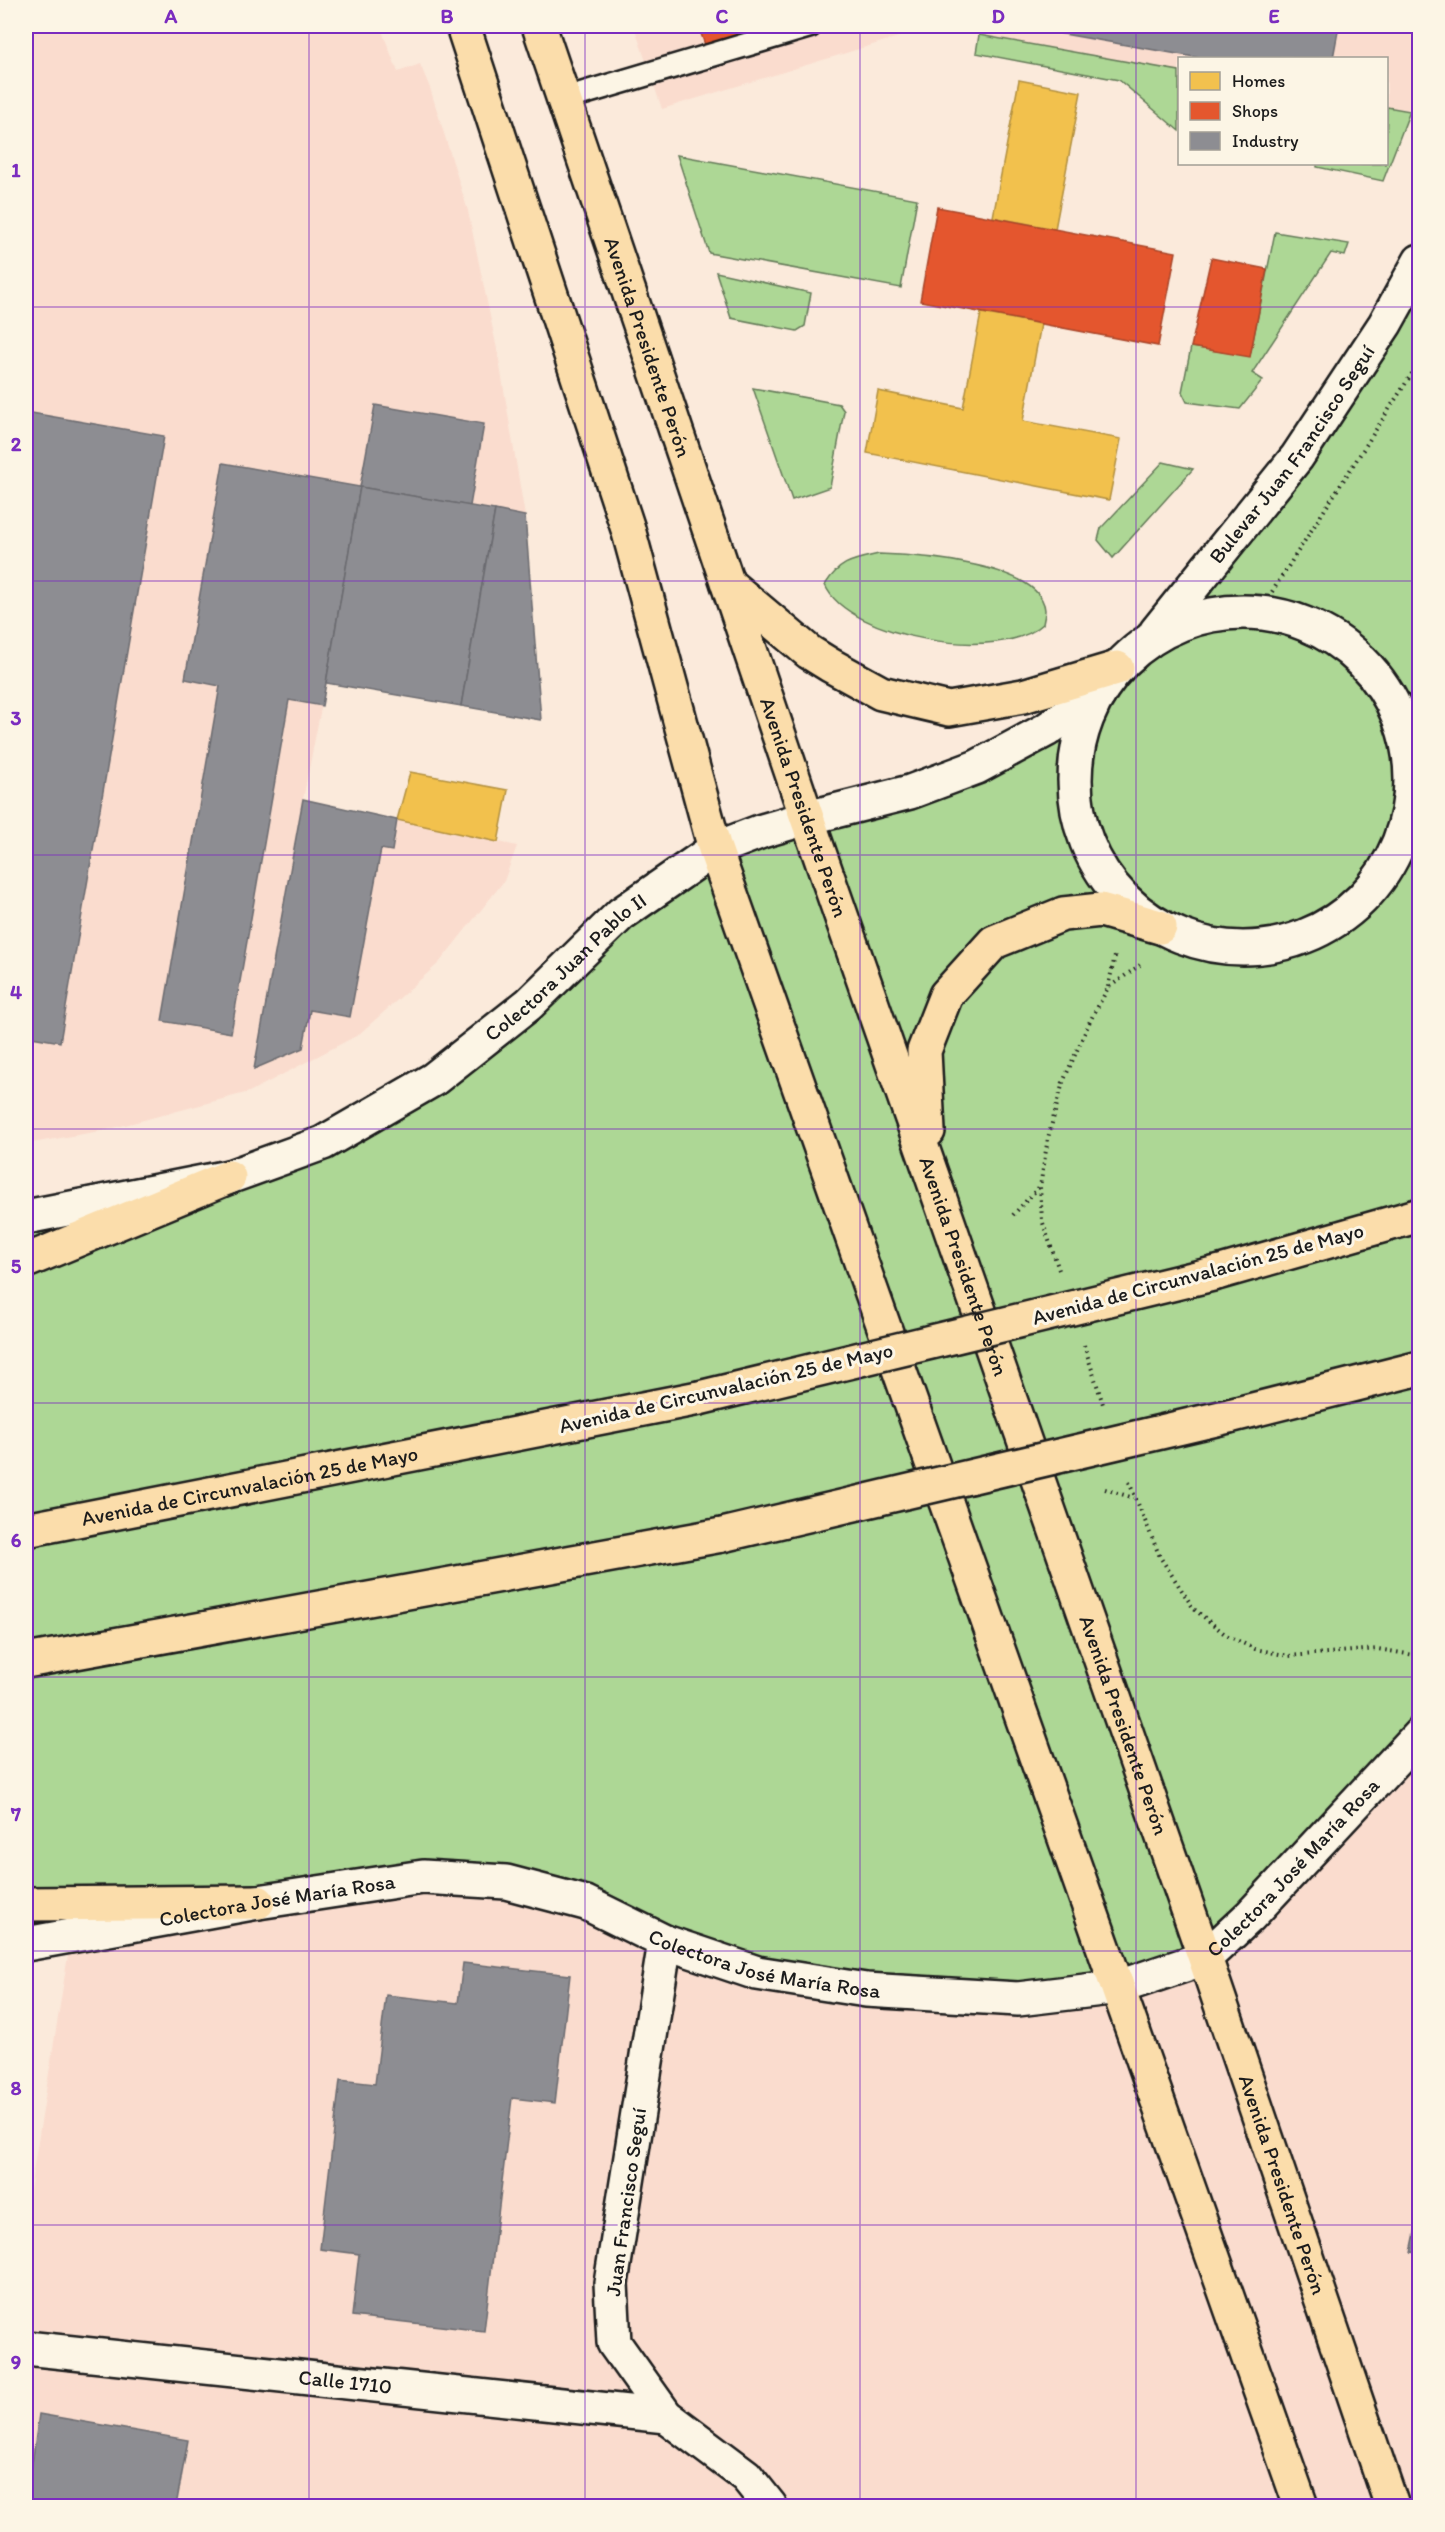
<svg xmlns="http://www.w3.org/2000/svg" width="1445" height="2532" viewBox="0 0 1445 2532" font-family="Itim,sans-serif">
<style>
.built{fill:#fadcce}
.green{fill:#add795;stroke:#647a58;stroke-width:1.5}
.homes{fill:#f2c14e;stroke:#b2903f;stroke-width:1.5}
.shops{fill:#e4572e;stroke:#a84529;stroke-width:1.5}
.industry{fill:#8d8d92;stroke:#6b6b6f;stroke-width:1.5}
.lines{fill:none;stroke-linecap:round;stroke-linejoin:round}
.lane-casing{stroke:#1c1c1c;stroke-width:27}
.street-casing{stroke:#1c1c1c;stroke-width:38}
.secondary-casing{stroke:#1c1c1c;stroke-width:38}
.primary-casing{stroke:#1c1c1c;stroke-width:38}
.highway-casing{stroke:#1c1c1c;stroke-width:38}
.path{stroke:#1c1c1c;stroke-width:4;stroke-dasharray:1.5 4.5;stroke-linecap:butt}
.lane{stroke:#fcf5e5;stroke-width:22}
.street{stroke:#fcf5e5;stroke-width:33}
.secondary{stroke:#fcf5e5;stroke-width:33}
.primary{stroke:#fbddab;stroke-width:33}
.highway{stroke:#fbddab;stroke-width:33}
.highway-bridge-casing{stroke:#1c1c1c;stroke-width:38;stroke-linecap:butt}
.highway-bridge{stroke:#fbddab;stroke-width:33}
.grid{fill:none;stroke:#7b2cbf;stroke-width:1.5;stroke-opacity:0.55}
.labels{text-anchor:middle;stroke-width:6;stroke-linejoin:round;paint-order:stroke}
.street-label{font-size:21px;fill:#1c1c1c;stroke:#fcf5e5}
.neatline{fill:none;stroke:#7b2cbf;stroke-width:2}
.grid-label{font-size:20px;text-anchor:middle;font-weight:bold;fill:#7b2cbf}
</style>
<rect width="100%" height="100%" fill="#fbeadb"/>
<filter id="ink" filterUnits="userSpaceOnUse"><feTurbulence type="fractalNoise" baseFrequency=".0167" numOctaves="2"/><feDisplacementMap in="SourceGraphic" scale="12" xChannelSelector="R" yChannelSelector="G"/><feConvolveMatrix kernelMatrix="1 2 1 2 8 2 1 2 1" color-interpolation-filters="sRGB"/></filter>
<g filter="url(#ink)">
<!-- built -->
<g class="built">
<polygon points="26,26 380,26 398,72 420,64 430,88 468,211 498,354 525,516 541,720 326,683 303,799 517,846 504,881 439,963 358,1035 249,1092 106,1130 26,1144"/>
<polygon points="634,26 1419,26 1419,82 1410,111 1387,107 1386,58 1180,58 1179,71 931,27 662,109"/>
<polygon points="1419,1734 1419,2506 26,2506 26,2215 71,1937"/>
</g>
<!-- green -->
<g class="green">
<polygon points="979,35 1179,71 1179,131 1119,80 976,53"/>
<polygon points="1387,107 1410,111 1383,181 1317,167 1317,164 1386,164"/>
<polygon points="677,155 917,199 901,288 709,253"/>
<polygon points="1275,232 1349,244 1345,256 1331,253 1252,373 1263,380 1240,409 1187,402 1182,392 1191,347 1250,356"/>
<polygon points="1419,261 1419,1734 1250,1916 1119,1987 866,1990 506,1882 26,1944 26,1217 323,1143 715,849 977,767 1121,665 1151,638"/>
<polygon points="716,272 811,293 805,326 797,331 731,318"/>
<polygon points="753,388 839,404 844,411 830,487 792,500"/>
<polygon points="1163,462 1193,469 1113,558 1098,540 1101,528"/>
<path d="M879,554C914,555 1041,563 1045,610C1045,614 1044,620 1043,624C1001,664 848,638 825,585C840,561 852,560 879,554Z"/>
</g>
<!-- homes -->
<g class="homes">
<polygon points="1019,80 1081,92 1055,229 993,217"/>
<polygon points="981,313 1041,324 1023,421 1121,439 1109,500 867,453 878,391 963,408"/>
<polygon points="410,772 508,790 498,842 397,820"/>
</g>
<!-- shops -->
<g class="shops">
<polygon points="698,26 739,26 742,34 706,47"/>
<polygon points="937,207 1176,252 1158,346 920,301"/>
<polygon points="1211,258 1267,269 1250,357 1191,347"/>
</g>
<!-- industry -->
<g class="industry">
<polygon points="1018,26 1339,26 1333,58 1200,58"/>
<polygon points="375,405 484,424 470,506 360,487"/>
<polygon points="26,412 164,436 60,1042 26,1036"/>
<polygon points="223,463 360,487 322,706 289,700 231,1033 162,1021 220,686 185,679"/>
<polygon points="360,487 495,510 461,706 326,683"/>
<polygon points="495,510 525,516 541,720 461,706"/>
<polygon points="303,799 397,820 392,851 381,849 350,1017 310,1010 303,1048 254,1069"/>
<polygon points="463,1963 570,1975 555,2103 512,2098 484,2331 352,2316 359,2254 320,2249 340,2080 375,2084 386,1995 458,2003"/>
<polygon points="1416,2228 1420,2228 1420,2253 1411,2252"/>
<polygon points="39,2414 188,2440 176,2506 26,2506"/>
</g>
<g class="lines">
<defs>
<polyline id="lane" points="564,99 810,26"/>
<g id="street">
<polyline points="665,1942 611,2283 614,2343 666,2416 746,2476 770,2506"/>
<path id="s1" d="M26,2348L666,2416"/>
</g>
<g id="secondary">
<circle cx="1243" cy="780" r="168"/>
<path id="s2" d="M1156,632L1297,457L1385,324L1420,261"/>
<path id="s3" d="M26,1217L229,1177L323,1143L434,1079L529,1004L621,914L715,849L762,831L807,818L910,792L977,767L1046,730L1099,694"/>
<path id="s4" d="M26,1944L258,1902L423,1877L506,1882L586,1903L665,1942L757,1973L866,1990L1018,1999L1119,1987L1205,1958L1250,1916L1420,1734"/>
</g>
<g id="primary">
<polyline points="463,26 628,529 715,849 1301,2506"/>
<path id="s5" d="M539,26L807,818L1205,1958L1392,2506"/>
<polyline points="728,584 809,652 830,665 881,693 949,709 1023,696 1117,668"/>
<polyline points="928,1131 924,1051 946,995 994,942 1063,914 1101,910 1160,927"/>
</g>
<g id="highway">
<polyline points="26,1261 229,1177"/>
<polyline points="1217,1273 1420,1215"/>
<polyline points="1229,1416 1420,1368"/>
<path id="s6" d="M26,1530L699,1398"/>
<polyline points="26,1661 722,1535"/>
<polyline points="26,1904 258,1902"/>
</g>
</defs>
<!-- lane casing -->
<use href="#lane" class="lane-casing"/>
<!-- street casing -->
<use href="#street" class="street-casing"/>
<!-- secondary casing -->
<use href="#secondary" class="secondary-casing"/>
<!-- primary casing -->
<use href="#primary" class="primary-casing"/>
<!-- highway casing -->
<use href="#highway" class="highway-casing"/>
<!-- path -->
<g class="path">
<polyline points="1259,612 1420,361"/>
<polyline points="1108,987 1115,956"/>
<polyline points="1013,1215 1039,1187"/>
<polyline points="1059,1270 1042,1220 1040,1187 1048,1138 1063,1082 1090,1021 1108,988 1140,965"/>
<polyline points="1084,1345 1103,1404"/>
<polyline points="1129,1482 1160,1557 1194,1609 1226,1635 1255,1649 1289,1656 1378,1649 1420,1656"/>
<polyline points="1105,1489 1134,1498"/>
</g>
<!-- lane -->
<use href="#lane" class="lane"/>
<!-- street -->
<use href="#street" class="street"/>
<!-- secondary -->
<use href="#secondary" class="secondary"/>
<!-- primary -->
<use href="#primary" class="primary"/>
<!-- highway -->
<use href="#highway" class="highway"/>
<defs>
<g id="highway-bridge">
<polyline points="699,1398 1217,1273"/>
<polyline points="722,1535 1229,1416"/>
</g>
</defs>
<!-- highway-bridge casing -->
<use href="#highway-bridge" class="highway-bridge-casing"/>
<!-- highway-bridge -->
<use href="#highway-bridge" class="highway-bridge"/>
</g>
</g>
<!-- grid -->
<path class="grid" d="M309,26V2506M585,26V2506M860,26V2506M1136,26V2506M26,307H1420M26,581H1420M26,855H1420M26,1129H1420M26,1403H1420M26,1677H1420M26,1951H1420M26,2225H1420"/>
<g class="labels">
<!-- street labels -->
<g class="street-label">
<text dy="7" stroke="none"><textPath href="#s5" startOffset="339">Avenida Presidente Perón</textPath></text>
<text dy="7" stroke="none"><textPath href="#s2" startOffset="224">Bulevar Juan Francisco Seguí</textPath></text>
<text dy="7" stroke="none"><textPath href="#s5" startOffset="825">Avenida Presidente Perón</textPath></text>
<text dy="7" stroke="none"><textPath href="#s3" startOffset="608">Colectora Juan Pablo II</textPath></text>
<text dy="7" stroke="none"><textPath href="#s5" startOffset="1311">Avenida Presidente Perón</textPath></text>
<text transform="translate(1198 1274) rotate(-15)" y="7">Avenida de Circunvalación 25 de Mayo</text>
<text transform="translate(726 1388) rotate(-13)" y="7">Avenida de Circunvalación 25 de Mayo</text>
<text dy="7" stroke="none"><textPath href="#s6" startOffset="228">Avenida de Circunvalación 25 de Mayo</textPath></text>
<text dy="7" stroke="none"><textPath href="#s5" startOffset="1797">Avenida Presidente Perón</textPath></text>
<text dy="7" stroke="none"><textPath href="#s4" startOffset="1335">Colectora José María Rosa</textPath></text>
<text dy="7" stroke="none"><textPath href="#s4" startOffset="255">Colectora José María Rosa</textPath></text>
<text dy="7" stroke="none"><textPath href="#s4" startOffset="759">Colectora José María Rosa</textPath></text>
<text dy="7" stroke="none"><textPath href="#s5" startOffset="2283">Avenida Presidente Perón</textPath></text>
<text transform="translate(626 2202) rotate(-82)" y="7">Juan Francisco Seguí</text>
<text dy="7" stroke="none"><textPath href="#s1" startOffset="321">Calle 1710</textPath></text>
</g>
</g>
<!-- margin -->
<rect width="1445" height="2532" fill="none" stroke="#fcf5e5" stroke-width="66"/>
<!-- legend -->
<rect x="1178" y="57" width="210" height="108" fill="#fcf5e5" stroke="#a29e95" stroke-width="1.5"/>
<rect x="1190" y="72" width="30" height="18" fill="#f2c14e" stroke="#a29e95" stroke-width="1.5"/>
<text x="1232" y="87" font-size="18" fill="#1c1c1c">Homes</text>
<rect x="1190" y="102" width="30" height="18" fill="#e4572e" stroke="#a29e95" stroke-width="1.5"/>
<text x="1232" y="117" font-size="18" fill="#1c1c1c">Shops</text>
<rect x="1190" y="132" width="30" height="18" fill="#8d8d92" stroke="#a29e95" stroke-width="1.5"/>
<text x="1232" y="147" font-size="18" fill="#1c1c1c">Industry</text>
<rect x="33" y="33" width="1379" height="2466" class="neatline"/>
<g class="grid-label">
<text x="171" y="23">A</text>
<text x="447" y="23">B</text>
<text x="722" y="23">C</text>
<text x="998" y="23">D</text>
<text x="1274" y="23">E</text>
<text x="16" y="177">1</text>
<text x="16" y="451">2</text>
<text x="16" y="725">3</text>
<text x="16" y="999">4</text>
<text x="16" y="1273">5</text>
<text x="16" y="1547">6</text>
<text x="16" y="1821">7</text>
<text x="16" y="2095">8</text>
<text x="16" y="2369">9</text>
</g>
</svg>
